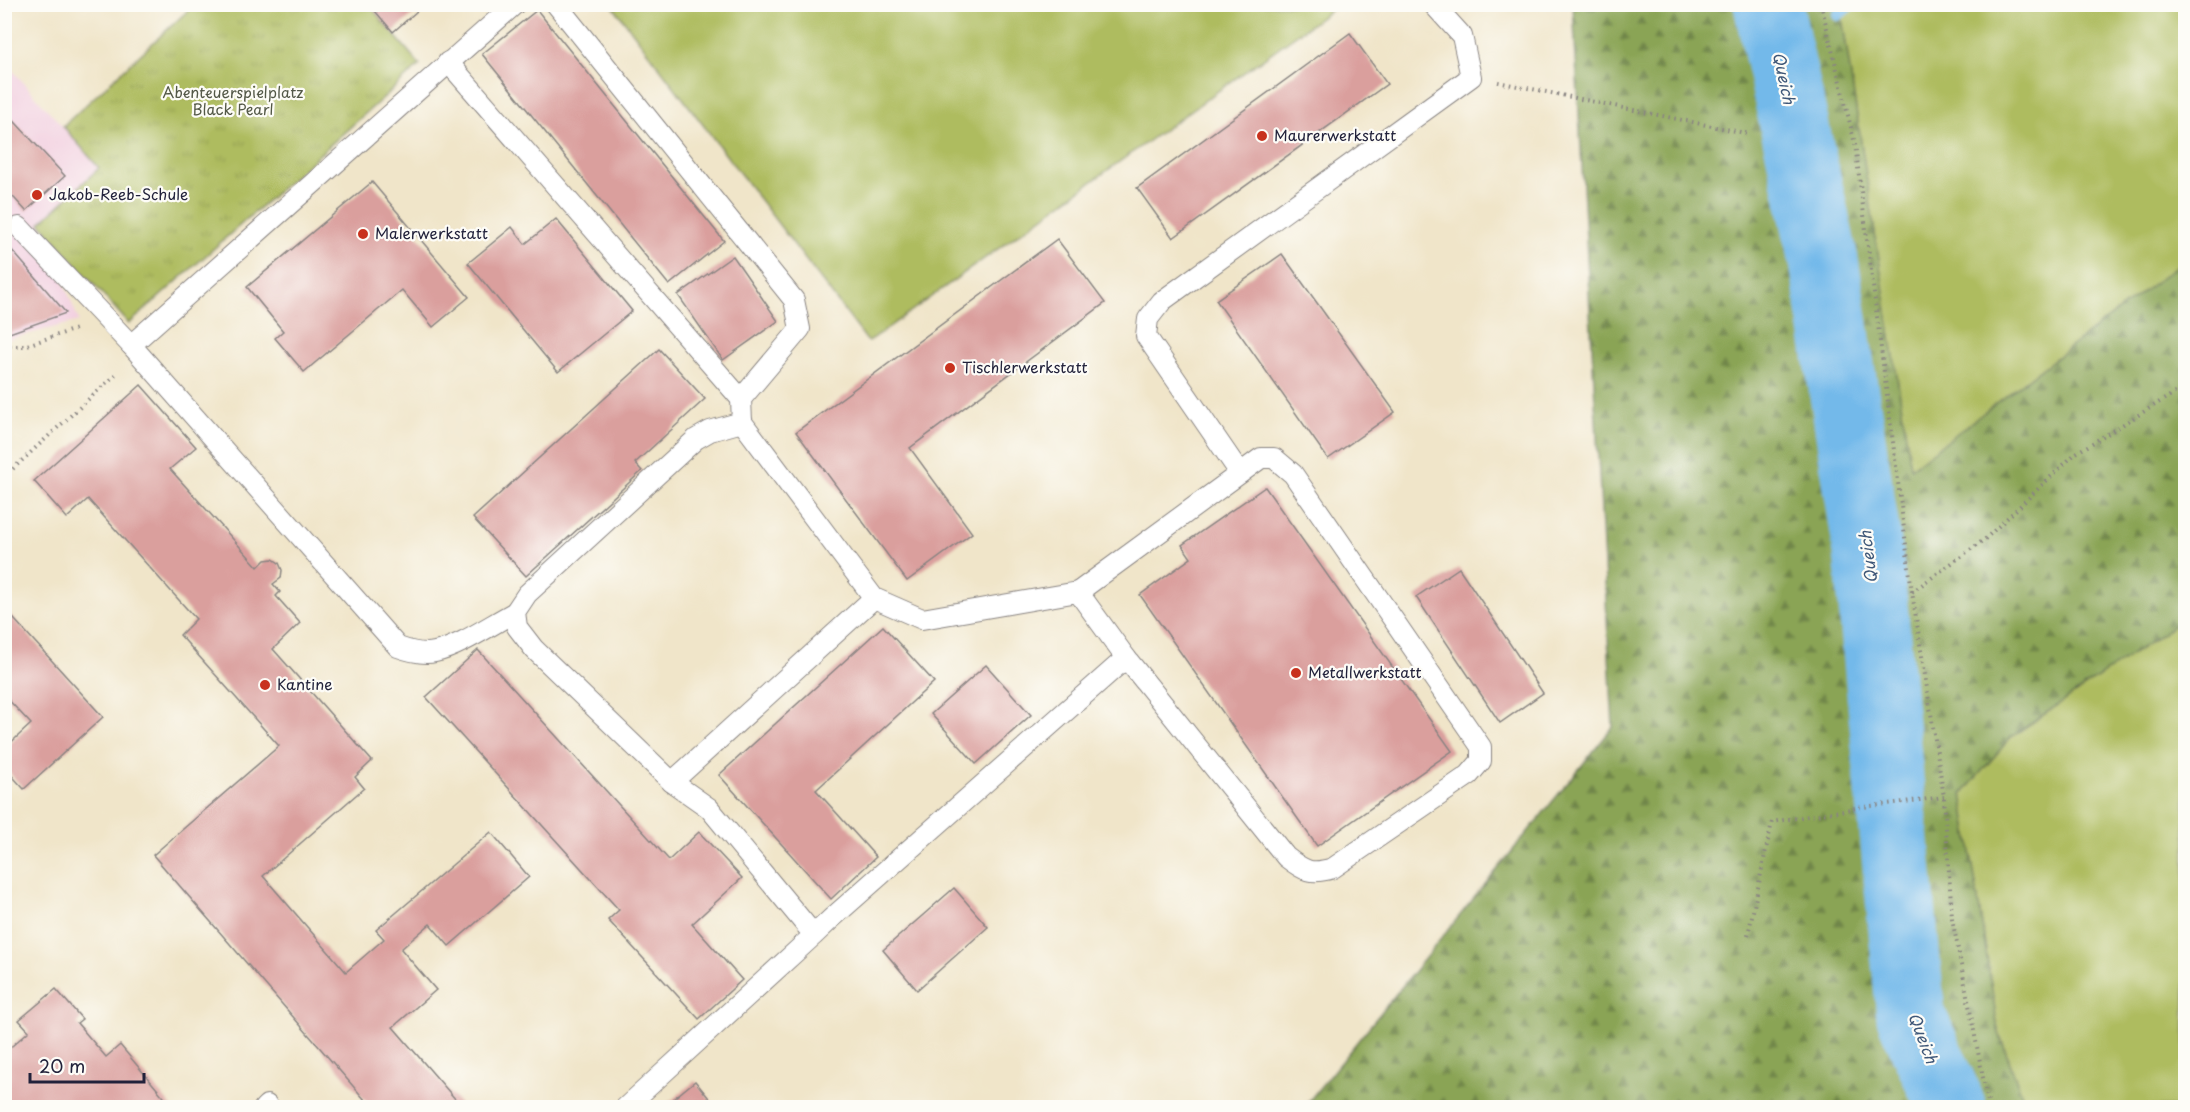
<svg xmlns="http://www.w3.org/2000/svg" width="2190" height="1112" viewBox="0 0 2190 1112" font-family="'Playpen Sans',sans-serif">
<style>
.built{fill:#f2cfe0}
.grass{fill:#aebc5e;stroke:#686f4c;stroke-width:1.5}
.forest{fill:url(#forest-firs);stroke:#566348;stroke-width:1.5}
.park{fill:url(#park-tufts);stroke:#686f4c;stroke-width:1.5}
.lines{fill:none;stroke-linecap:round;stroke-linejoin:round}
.stream{stroke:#73b9ea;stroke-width:12}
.river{stroke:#73b9ea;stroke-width:69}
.building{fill:#da9f9d}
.lane-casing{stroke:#898482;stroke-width:22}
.path{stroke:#898482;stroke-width:4;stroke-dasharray:1.5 4.5;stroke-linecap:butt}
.lane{stroke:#fff;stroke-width:20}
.poi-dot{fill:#c8321e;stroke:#fdfcf7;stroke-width:2}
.labels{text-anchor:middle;stroke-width:4.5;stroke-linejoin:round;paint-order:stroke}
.park-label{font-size:15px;fill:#535847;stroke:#fdfcf7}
.poi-label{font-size:15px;fill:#22223b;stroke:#fdfcf7;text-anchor:start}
.water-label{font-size:16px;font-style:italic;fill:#3e5778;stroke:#fdfcf7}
</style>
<defs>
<pattern id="forest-firs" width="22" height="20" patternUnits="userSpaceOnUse" patternTransform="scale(1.5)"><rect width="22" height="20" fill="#8aa455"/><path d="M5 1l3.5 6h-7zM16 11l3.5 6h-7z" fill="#708548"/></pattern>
<pattern id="park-tufts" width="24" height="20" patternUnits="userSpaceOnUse" patternTransform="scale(1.5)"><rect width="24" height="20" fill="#aebc5e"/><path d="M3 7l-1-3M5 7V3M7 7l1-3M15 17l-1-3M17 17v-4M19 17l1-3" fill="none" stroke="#95a153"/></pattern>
</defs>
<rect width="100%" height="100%" fill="#fdfcf7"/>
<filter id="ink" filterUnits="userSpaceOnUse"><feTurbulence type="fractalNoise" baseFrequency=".0167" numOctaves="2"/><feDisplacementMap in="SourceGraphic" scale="12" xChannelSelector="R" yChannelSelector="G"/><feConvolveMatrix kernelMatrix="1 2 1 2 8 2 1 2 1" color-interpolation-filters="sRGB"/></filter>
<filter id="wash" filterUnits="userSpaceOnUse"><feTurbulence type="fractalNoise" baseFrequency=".008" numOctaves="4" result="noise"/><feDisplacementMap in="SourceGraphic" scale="24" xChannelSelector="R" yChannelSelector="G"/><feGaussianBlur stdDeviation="1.35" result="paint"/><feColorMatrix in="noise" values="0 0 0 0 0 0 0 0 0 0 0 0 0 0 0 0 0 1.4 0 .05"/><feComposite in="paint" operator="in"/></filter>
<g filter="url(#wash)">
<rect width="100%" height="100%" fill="#f0e5c9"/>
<!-- built -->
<polygon class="built" points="5,62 99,167 40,223 79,321 5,340"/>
<!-- grass -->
<g class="grass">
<polygon points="612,5 1338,5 868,342"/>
<polygon points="1840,5 2185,5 2185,260 1911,469"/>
<polygon points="2185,618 2185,1107 2026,1107 1998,1030 1962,794 2011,737"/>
</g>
<!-- forest -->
<polygon class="forest" points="1573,5 1840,5 1911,468 2185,260 2185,618 2011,737 1962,794 1998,1030 2026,1107 1304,1107 1613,727"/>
<!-- park -->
<polygon class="park" points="195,4 369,5 420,65 129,324 40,223 99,168 63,126"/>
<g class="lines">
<!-- stream -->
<g class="stream">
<polyline points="1838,15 1851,4"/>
<polyline points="1780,61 1788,55"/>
</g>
<!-- river -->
<polyline class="river" points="1768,4 1824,261 1868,551 1911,1016 1952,1108"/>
</g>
<g id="blocks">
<!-- building -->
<g class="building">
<polygon points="369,4 425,4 393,32"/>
<polygon points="537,10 724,241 669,285 482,54"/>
<polygon points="1350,33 1387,84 1173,238 1137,188"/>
<polygon points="4,110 65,176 26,211 4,187"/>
<polygon points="372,182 469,297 433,327 402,290 304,372 275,338 283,331 247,287"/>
<polygon points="556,219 632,311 558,372 468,263 512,227 525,244"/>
<polygon points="1057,239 1105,303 910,448 972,533 907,581 796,432"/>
<polygon points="4,241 66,313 4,335"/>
<polygon points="1282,254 1395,412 1328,459 1216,300"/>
<polygon points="733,256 778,321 723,360 678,295"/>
<polygon points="659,349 705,399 635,463 642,471 526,576 473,518"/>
<polygon points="141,385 196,447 170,469 258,567 265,560 273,559 279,563 282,570 281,578 273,584 280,592 276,596 300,623 273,649 372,761 355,777 364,788 263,876 346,972 384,939 376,930 491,832 529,877 449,946 430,924 401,949 436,990 393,1027 463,1108 372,1108 153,855 279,746 180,635 196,619 88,499 67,518 34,481"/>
<polygon points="1265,487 1452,751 1317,846 1140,595 1191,558 1182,545"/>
<polygon points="1459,568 1543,693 1500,723 1416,597"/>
<polygon points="4,608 103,717 24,789 4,767 4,749 31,724 4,695"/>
<polygon points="883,626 934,682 816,790 876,857 831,899 719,775"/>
<polygon points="478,650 669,860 699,832 742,878 692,924 742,980 699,1019 608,920 619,910 426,697"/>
<polygon points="986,665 1031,715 976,764 931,714"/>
<polygon points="954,888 988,927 917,990 883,950"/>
<polygon points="56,989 82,1019 77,1023 106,1057 120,1045 173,1108 4,1108 4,1053 29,1031 19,1020"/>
<polygon points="695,1081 717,1108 662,1108"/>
</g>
</g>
</g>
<g filter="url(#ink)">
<use href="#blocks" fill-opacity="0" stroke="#898482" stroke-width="1.5"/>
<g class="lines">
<defs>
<g id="lane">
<path d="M515,4L131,345L398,647C409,651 422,655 435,652C459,647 492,624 515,612"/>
<polyline points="556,4 794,300 800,329 741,399 742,422"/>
<polyline points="448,62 741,399"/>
<polyline points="19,227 131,345"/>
<polyline points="1240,473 1146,336 1148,319 1162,301 1471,77 1462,36 1433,4"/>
<path d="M1078,592L1261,458H1274L1293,474L1481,747V761L1469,775L1333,868C1311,875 1304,871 1286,857L1126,658"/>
<polyline points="672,782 874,598"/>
<polyline points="264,1108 267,1105 269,1108"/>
<polyline points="625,1108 814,935 832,918 1126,658 1078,592 922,619 874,598 742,422 710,431 696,439 527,594 515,612 517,627 534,649 672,782 709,808 814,935"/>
</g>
</defs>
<!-- lane casing -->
<use href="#lane" class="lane-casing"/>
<!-- path -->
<g class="path">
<polyline points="1821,4 1855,144 1912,592 1944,797 1952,918 1989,1108"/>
<polyline points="1498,82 1750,134"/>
<polyline points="4,346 24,346 76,329"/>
<polyline points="4,477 116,374"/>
<polyline points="1912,592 1985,539 2076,453 2186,386"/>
<polyline points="1748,935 1772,822 1863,807 1944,797"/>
</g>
<!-- lane -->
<use href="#lane" class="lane"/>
</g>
</g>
<!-- markers -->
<g class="poi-dot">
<circle cx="1262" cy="136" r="6"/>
<circle cx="37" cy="195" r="6"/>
<circle cx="363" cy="234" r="6"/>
<circle cx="950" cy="368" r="6"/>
<circle cx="1296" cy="673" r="6"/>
<circle cx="265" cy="685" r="6"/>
</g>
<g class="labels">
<!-- park labels -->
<g class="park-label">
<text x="233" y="98">Abenteuerspielplatz<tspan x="233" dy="17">Black Pearl</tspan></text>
</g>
<!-- poi labels -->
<g class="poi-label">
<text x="1274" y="141">Maurerwerkstatt</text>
<text x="49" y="200">Jakob-Reeb-Schule</text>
<text x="375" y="239">Malerwerkstatt</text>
<text x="962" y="373">Tischlerwerkstatt</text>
<text x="1308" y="678">Metallwerkstatt</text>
<text x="277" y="690">Kantine</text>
</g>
<!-- water labels -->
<g class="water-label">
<text transform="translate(1784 78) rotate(78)" y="6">Queich</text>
<text transform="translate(1868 557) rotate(-97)" y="6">Queich</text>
<text transform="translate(1923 1038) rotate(69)" y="6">Queich</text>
</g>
</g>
<!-- margin -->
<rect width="2190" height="1112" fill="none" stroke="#fdfcf7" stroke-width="24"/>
<!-- scale -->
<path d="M30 1073v9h114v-9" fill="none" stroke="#22223b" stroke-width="3"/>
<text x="39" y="1073" font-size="18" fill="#22223b" stroke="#fdfcf7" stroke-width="4.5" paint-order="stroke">20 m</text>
</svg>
